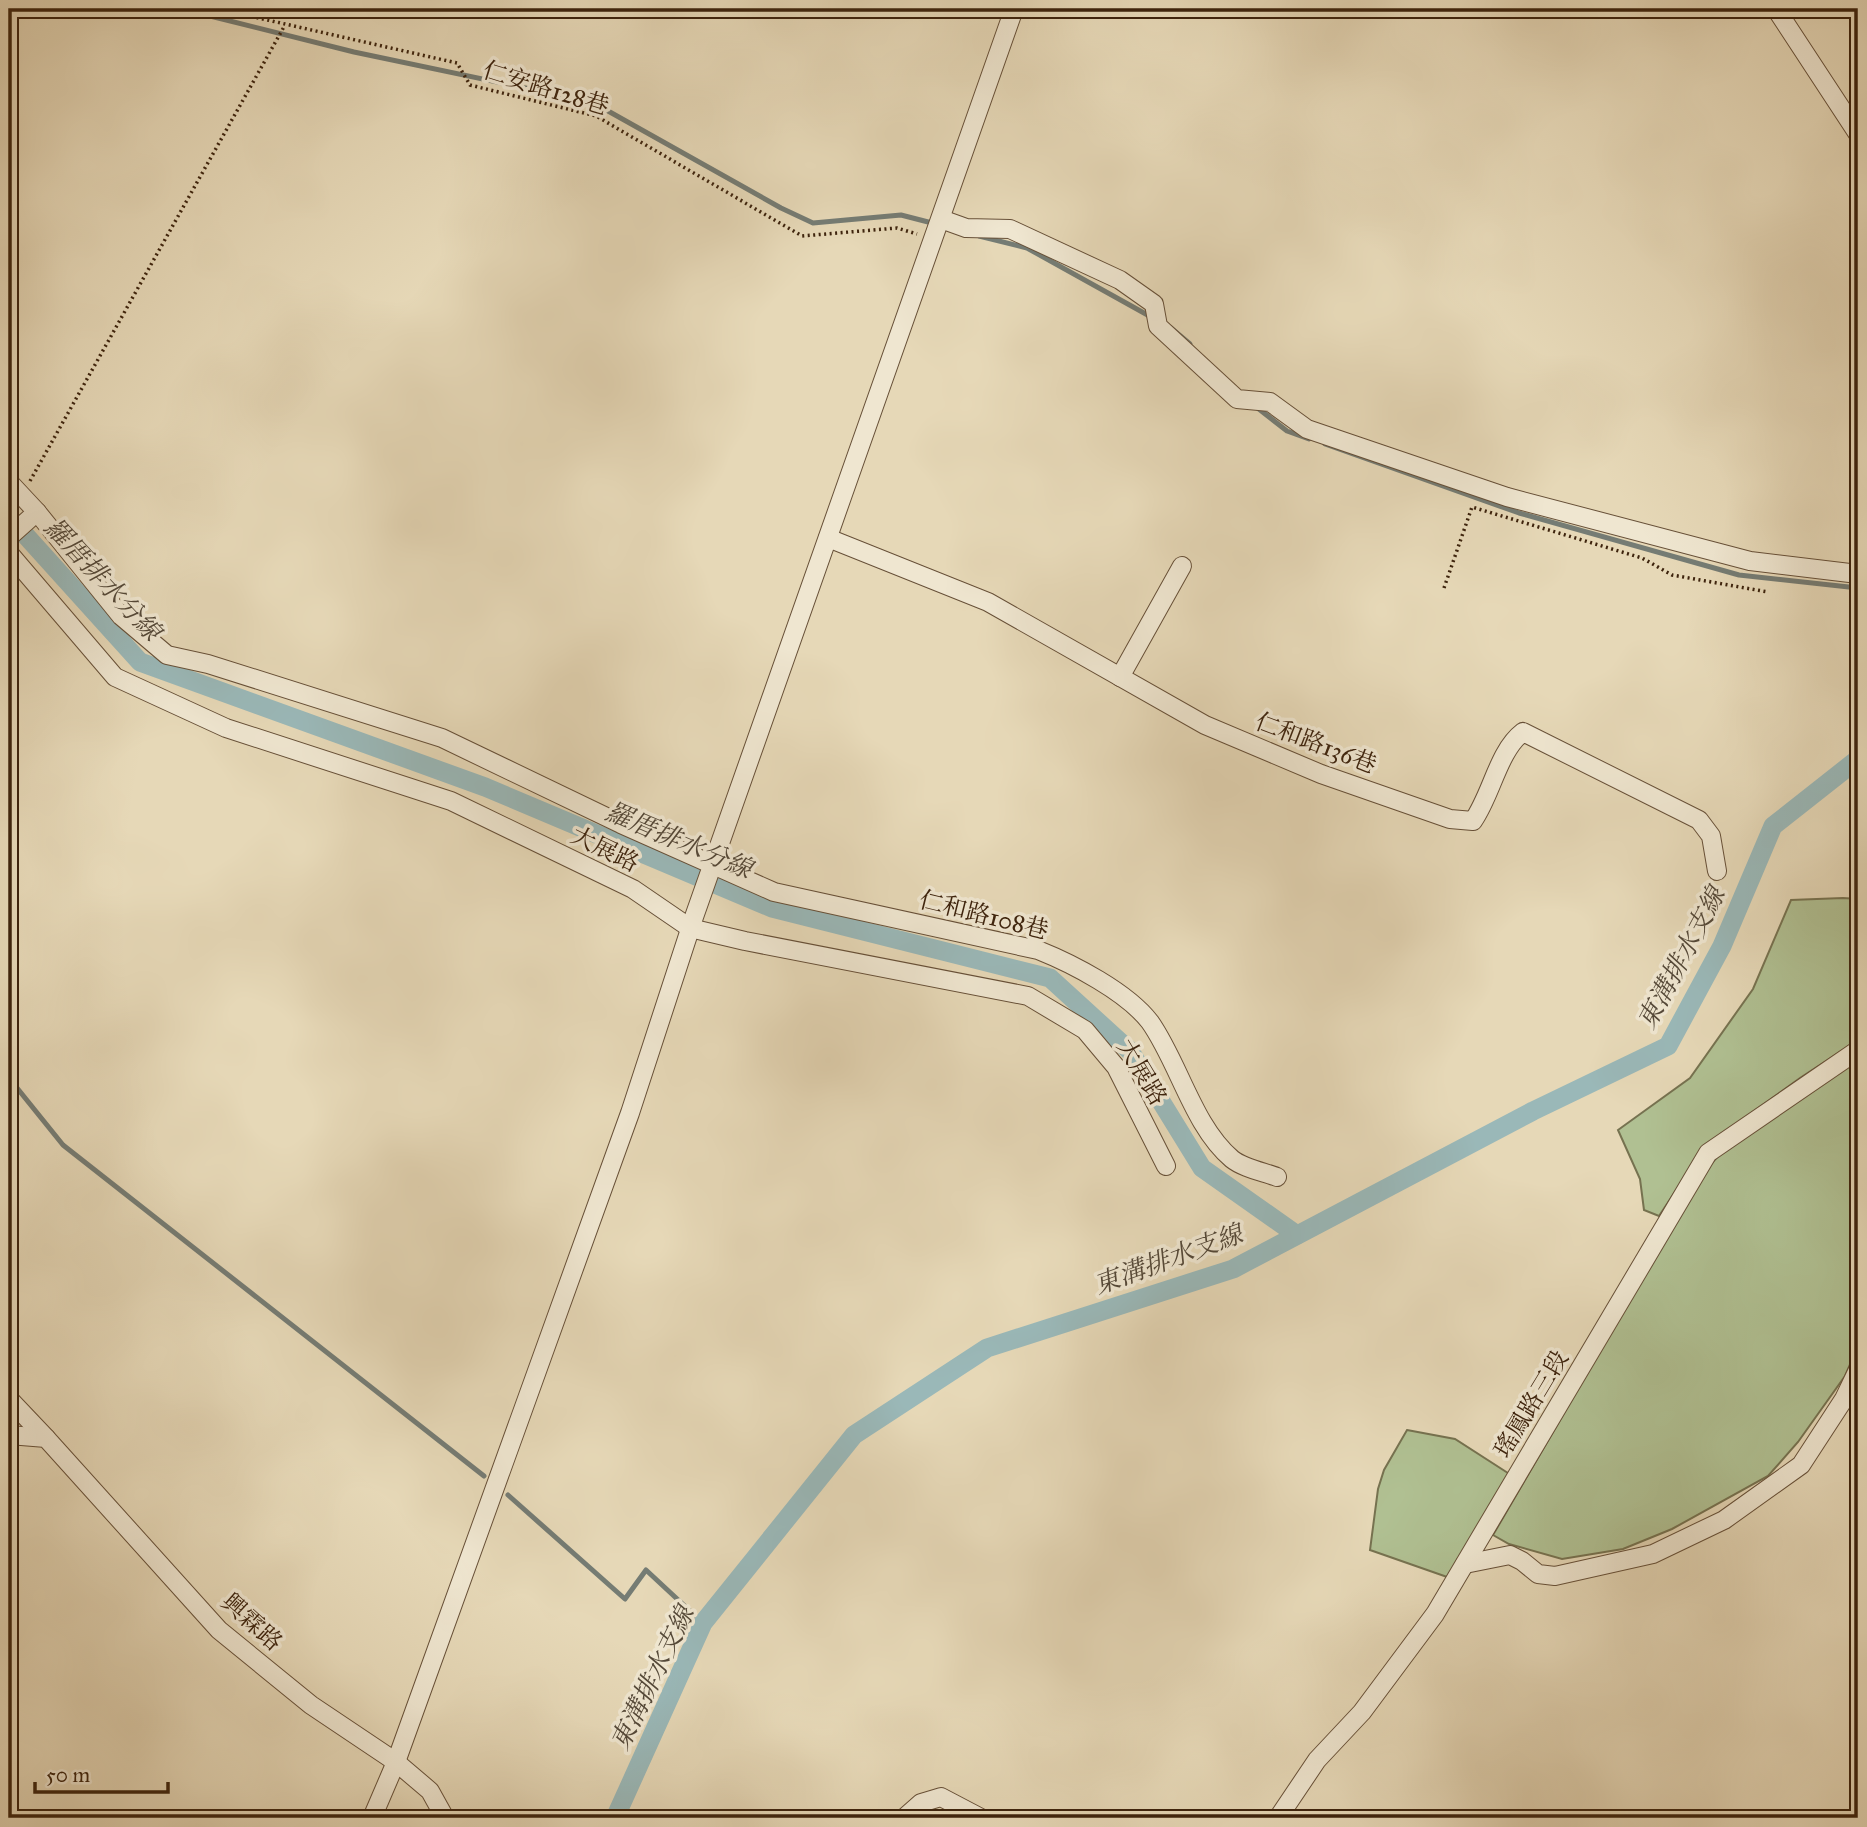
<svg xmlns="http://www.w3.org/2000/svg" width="1867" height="1827" viewBox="0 0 1867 1827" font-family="'IM FELL Great Primer','Noto Serif TC',serif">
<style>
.green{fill:#b0c092;stroke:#767250;stroke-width:2}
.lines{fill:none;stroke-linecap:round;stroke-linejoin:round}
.stream{stroke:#757c74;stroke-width:5}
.canal{stroke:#9ab8b8;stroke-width:19}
.minor-casing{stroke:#675038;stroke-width:20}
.path{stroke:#3d230d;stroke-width:3.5;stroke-dasharray:2 3.5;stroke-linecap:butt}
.minor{stroke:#efe6d0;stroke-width:18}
.labels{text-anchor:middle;stroke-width:7;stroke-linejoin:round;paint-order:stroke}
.street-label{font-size:24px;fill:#3d230d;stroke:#efe6d0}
.water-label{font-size:26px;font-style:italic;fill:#544838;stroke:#efe6d0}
</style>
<rect width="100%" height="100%" fill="#e6d8b7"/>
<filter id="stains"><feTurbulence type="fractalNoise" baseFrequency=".00286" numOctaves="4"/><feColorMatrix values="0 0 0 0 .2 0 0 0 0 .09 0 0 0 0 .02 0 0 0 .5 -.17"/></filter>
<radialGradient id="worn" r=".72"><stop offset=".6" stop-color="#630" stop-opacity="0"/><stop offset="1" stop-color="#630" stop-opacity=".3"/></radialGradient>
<!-- green -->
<g class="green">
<polygon points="1843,898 1858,899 1858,1040 1800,1078 1704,1148 1659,1216 1644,1210 1640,1179 1618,1130 1690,1078 1753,989 1791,900"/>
<polygon points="1858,1055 1858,1346 1845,1376 1798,1442 1768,1476 1672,1529 1623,1549 1562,1559 1509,1544 1493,1535 1704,1172 1727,1146"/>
<polygon points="1407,1430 1455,1439 1511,1475 1450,1578 1370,1550 1378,1489 1384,1470"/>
</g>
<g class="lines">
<!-- stream -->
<g class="stream">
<polyline points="192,9 202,14 354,52 592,102 781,208 813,223 901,215 936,224"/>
<polyline points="979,236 1027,248 1153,318"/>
<polyline points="1171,328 1190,344"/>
<polyline points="1255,406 1287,431 1309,439"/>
<polyline points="1325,444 1519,513 1739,575 1858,588"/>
<polyline points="9,1078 63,1145 484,1476"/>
<polyline points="508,1495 625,1599 646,1570 703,1623"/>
</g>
<!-- canal -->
<g class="canal">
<polyline points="9,517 140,662 485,787 772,908 1050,978 1130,1051 1202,1168 1297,1235"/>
<polyline points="615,1818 703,1623 854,1435 987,1348 1233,1269 1533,1111 1668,1046 1722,946 1773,826 1858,759"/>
</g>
<defs>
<g id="minor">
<polyline points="1776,9 1858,134"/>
<polyline points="941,219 966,228 1010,229 1120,280 1154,304 1158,326 1237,399 1270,402 1307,429 1507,497 1750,561 1858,574"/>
<path d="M9,482L37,512L121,616L167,655L208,664L442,738L621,824L774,892L1038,950C1073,964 1127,992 1150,1022C1179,1063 1193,1126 1232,1159C1243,1168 1264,1172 1277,1177"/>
<polyline points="9,537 37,512"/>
<path d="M828,538L988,602L1205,725L1321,774L1450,819L1473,821C1492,794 1498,751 1523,732L1699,820L1711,836L1717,871"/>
<polyline points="9,553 115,677 226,728 451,801 633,889 690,928 745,941 1028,996 1085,1030 1116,1067 1166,1166"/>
<polyline points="1120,677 1182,566"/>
<polyline points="9,1399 46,1438"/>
<polyline points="9,1435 46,1438 219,1630 311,1705 396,1762 430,1791 445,1818"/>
<polyline points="1465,1564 1510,1555 1522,1561 1538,1574 1555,1576 1653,1554 1724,1520 1801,1465 1844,1399 1858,1370"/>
<polyline points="372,1818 396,1762 630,1113 694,917 1014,9"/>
<polyline points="904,1818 921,1803 941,1797 981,1818"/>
<polyline points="1278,1818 1317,1760 1362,1712 1435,1614 1708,1153 1858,1050"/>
</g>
</defs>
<!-- minor casing -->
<use href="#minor" class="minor-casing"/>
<!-- path -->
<g class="path">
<polyline points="219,9 457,63 470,85 596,116 802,236 897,228 917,234"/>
<polyline points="30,481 285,25"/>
<polyline points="1444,588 1472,507 1642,558 1672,575 1768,592"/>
</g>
<!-- minor -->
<use href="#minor" class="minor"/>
</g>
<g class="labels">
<!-- street labels -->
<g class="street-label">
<text transform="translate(546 88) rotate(17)" y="8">仁安路128巷</text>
<text transform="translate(1316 743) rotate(21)" y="8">仁和路136巷</text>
<text transform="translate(605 849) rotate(26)" y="8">大展路</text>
<text transform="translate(984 915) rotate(14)" y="8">仁和路108巷</text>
<text transform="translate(1142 1072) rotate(59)" y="8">大展路</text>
<text transform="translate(1531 1404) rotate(-59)" y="8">瑤鳳路三段</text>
<text transform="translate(252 1622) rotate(42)" y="8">興霖路</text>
</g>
<!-- water labels -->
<g class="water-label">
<text transform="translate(103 579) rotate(47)" y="9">羅厝排水分線</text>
<text transform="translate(679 840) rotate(23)" y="9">羅厝排水分線</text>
<text transform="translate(1681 958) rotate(-62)" y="9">東溝排水支線</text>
<text transform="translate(1168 1259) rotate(-20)" y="9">東溝排水支線</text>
<text transform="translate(652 1678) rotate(-64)" y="9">東溝排水支線</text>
</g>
</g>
<!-- margin -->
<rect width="1867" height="1827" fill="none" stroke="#e6d8b7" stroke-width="35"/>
<rect x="10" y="10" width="1846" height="1806" fill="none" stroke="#3d230d" stroke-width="3.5"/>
<rect x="18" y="18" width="1832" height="1792" fill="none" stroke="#3d230d" stroke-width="2"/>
<!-- scale -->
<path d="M35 1782v10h133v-10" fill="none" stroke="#3d230d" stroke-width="3.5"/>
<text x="46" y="1782" font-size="21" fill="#3d230d" stroke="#efe6d0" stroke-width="5" paint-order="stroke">50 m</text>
<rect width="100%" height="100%" filter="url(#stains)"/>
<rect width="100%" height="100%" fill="url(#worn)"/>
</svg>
